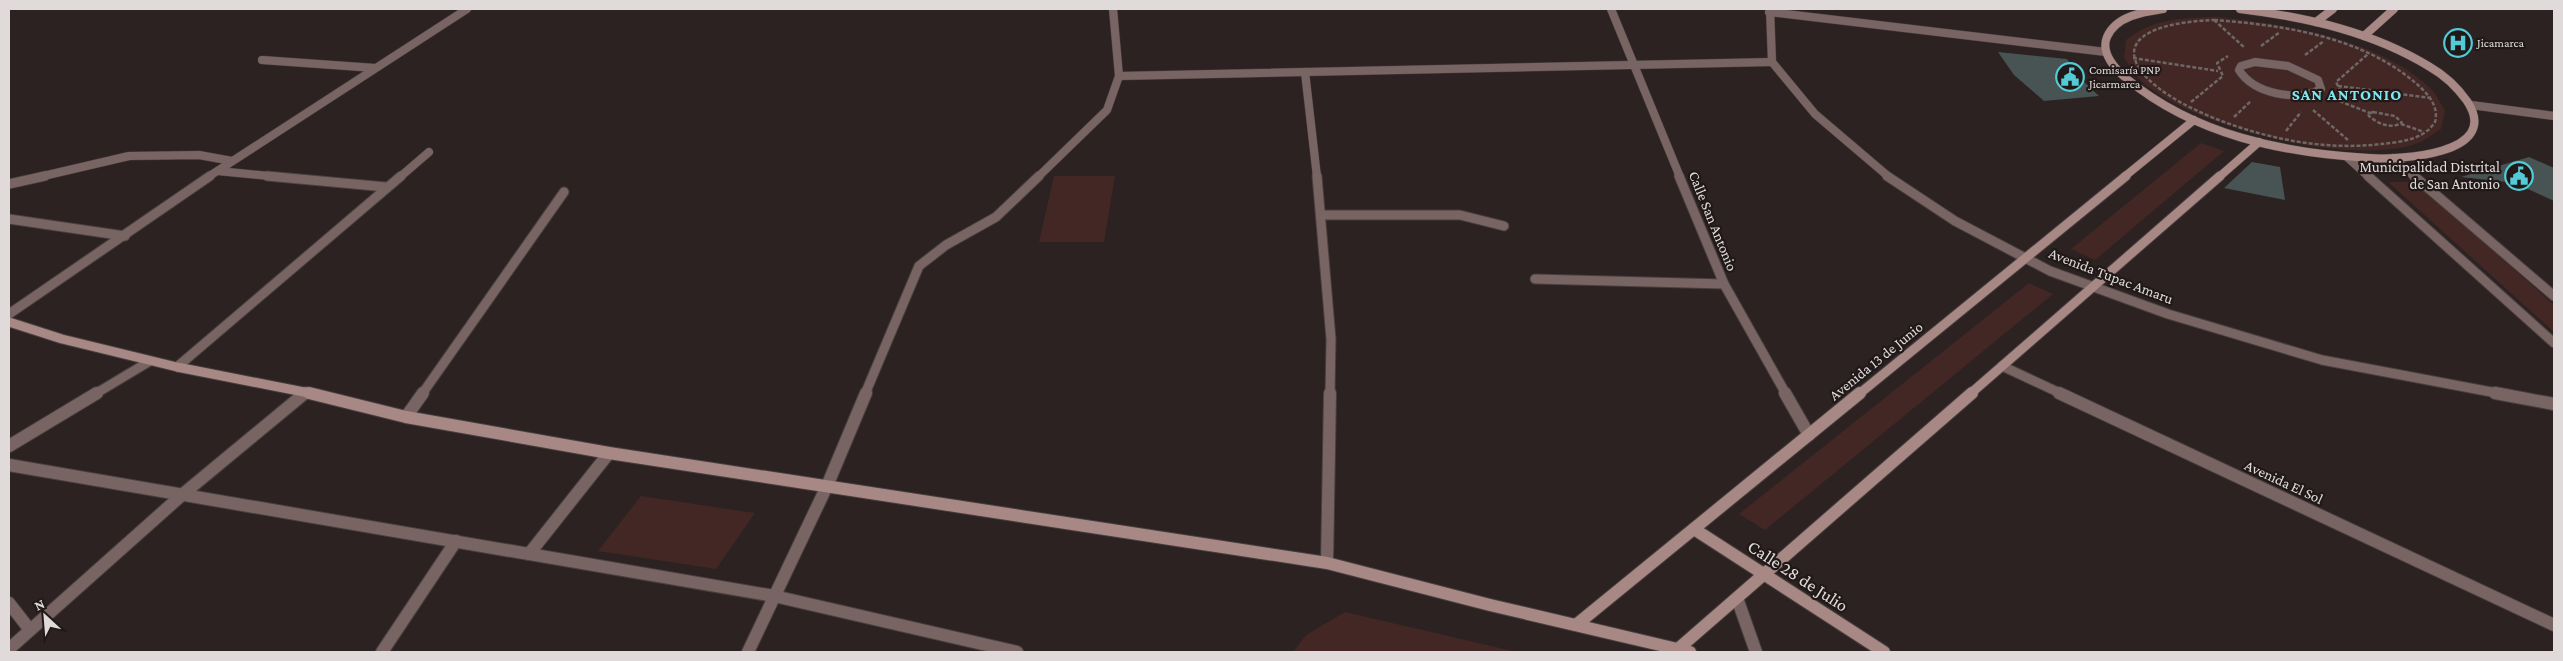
<svg xmlns="http://www.w3.org/2000/svg" width="2563" height="661" viewBox="0 0 2563 661" font-family="'Crimson Pro',serif">
<style>
.green{fill:#432724}
.building{fill:#485354}
.lines{fill:none;stroke-linecap:round;stroke-linejoin:round}
.lane-far1-casing{stroke:#483f3f;stroke-width:9}
.lane-casing{stroke:#483f3f;stroke-width:11}
.street-far2-casing{stroke:#483f3f;stroke-width:9}
.street-far1-casing{stroke:#483f3f;stroke-width:11}
.street-casing{stroke:#483f3f;stroke-width:14}
.secondary-far2-casing{stroke:#483f3f;stroke-width:9}
.secondary-far1-casing{stroke:#483f3f;stroke-width:11}
.secondary-casing{stroke:#483f3f;stroke-width:14}
.path{stroke:#6f6766;stroke-width:2.5;stroke-dasharray:4 2;stroke-linecap:butt}
.lane-far1{stroke:#786462;stroke-width:8}
.lane{stroke:#786462;stroke-width:9}
.street-far2{stroke:#786462;stroke-width:8}
.street-far1{stroke:#786462;stroke-width:9}
.street{stroke:#786462;stroke-width:12}
.secondary-far2{stroke:#a78884;stroke-width:8}
.secondary-far1{stroke:#a78884;stroke-width:9}
.secondary{stroke:#a78884;stroke-width:12}
.labels{text-anchor:middle;stroke-width:4.5;stroke-linejoin:round;paint-order:stroke}
.far-poi-label{font-size:12px;fill:#e0dada;stroke:#211918;text-anchor:start}
.poi-label{font-size:15px;fill:#e0dada;stroke:#211918;text-anchor:end}
.street-label{font-size:15px;fill:#e0dada;stroke:#211918}
.far-district-label{font-size:16px;font-weight:bold;letter-spacing:1px;fill:#7de8f3;stroke:#211918}
.near-street-label{font-size:18px;fill:#e0dada;stroke:#211918}
</style>
<rect width="100%" height="100%" fill="#2b2221"/>
<!-- green -->
<g class="green">
<path d="M2215,17C2282,23 2379,39 2430,88C2436,93 2440,103 2445,110L2441,129C2434,133 2426,140 2418,143C2352,168 2191,127 2140,80C2134,74 2129,65 2124,58L2126,40C2156,17 2179,19 2215,17Z"/>
<polygon points="2201,143 2224,151 2095,260 2071,249"/>
<polygon points="1054,176 1115,176 1104,242 1039,242"/>
<polygon points="2388,182 2416,182 2554,305 2554,332"/>
<polygon points="2029,283 2053,294 1765,530 1739,514"/>
<polygon points="641,496 755,513 716,569 598,551"/>
<polygon points="1345,612 1517,652 1293,652 1306,635"/>
</g>
<!-- building -->
<g class="building">
<polygon points="1998,52 2067,59 2081,79 2099,96 2044,101 2014,75"/>
<polygon points="2529,157 2554,168 2554,201 2515,183 2461,177"/>
<polygon points="2252,162 2280,167 2285,200 2224,188"/>
</g>
<g class="lines">
<defs>
<polyline id="lane-far1" points="262,60 375,68"/>
<polyline id="lane" points="1535,279 1724,284"/>
<g id="street-far2">
<polyline points="1611,9 1680,177"/>
<polyline points="1770,9 1772,62 1815,114 1889,177"/>
<polyline points="1769,12 2106,52"/>
<path d="M2255,62L2288,66L2318,80L2321,89C2297,102 2254,94 2239,70L2241,66Z"/>
<polyline points="1305,72 1317,177"/>
<polyline points="1119,76 1772,62"/>
<polyline points="2471,105 2554,116"/>
<polyline points="2347,157 2369,177"/>
<polyline points="2393,158 2415,177"/>
<polyline points="218,171 280,177"/>
<polyline points="39,177 129,156 199,155 232,161"/>
<polyline points="208,177 467,9"/>
<polyline points="400,177 429,152"/>
<polyline points="1038,177 1107,110 1119,76 1113,9"/>
</g>
<g id="street-far1">
<polyline points="267,176 386,187"/>
<polyline points="1317,176 1331,339 1330,394"/>
<polyline points="1679,176 1724,284 1786,394"/>
<polyline points="1887,176 1955,221 2050,271 2168,314 2322,360 2502,394"/>
<polyline points="2368,176 2554,343"/>
<polyline points="2414,176 2554,296"/>
<polyline points="9,184 45,176"/>
<polyline points="1322,215 1460,215 1504,226"/>
<polyline points="9,219 125,236"/>
<polyline points="9,314 210,176"/>
<polyline points="2002,366 2062,394"/>
<polyline points="177,367 401,176"/>
<polyline points="95,394 150,361"/>
<polyline points="303,394 306,392"/>
<polyline points="422,394 564,192"/>
<polyline points="865,394 919,266 946,245 996,217 1039,176"/>
</g>
<g id="street">
<polyline points="1785,393 1809,435"/>
<polyline points="2059,393 2554,625"/>
<polyline points="2495,393 2554,404"/>
<polyline points="406,417 423,393"/>
<polyline points="9,446 97,393"/>
<polyline points="9,465 774,596 1017,652"/>
<polyline points="529,554 609,453"/>
<polyline points="1327,563 1330,393"/>
<polyline points="1737,598 1756,652"/>
<polyline points="9,603 30,630"/>
<polyline points="9,649 183,494 305,393"/>
<polyline points="382,652 456,541"/>
<polyline points="748,652 827,486 866,393"/>
</g>
<g id="secondary-far2">
<path d="M2163,9C2143,12 2116,16 2107,37C2100,53 2116,70 2127,79C2195,135 2283,153 2369,158C2398,160 2503,155 2467,101C2457,87 2444,75 2430,67C2373,32 2306,17 2240,9"/>
<polyline points="2316,22 2333,9"/>
<polyline points="2364,36 2394,9"/>
<polyline points="2124,177 2194,120"/>
<polyline points="2219,177 2259,142"/>
</g>
<g id="secondary-far1">
<polyline points="9,322 62,339 177,367 314,394"/>
<polyline points="1859,394 2126,176"/>
<polyline points="1970,394 2220,176"/>
</g>
<g id="secondary">
<polyline points="309,393 406,417 609,453 1327,563 1490,605 1690,652"/>
<polyline points="1694,529 1884,652"/>
<polyline points="1576,625 1860,393"/>
<polyline points="1678,649 1972,393"/>
</g>
</defs>
<!-- lane-far1 casing -->
<use href="#lane-far1" class="lane-far1-casing"/>
<!-- lane casing -->
<use href="#lane" class="lane-casing"/>
<!-- street-far2 casing -->
<use href="#street-far2" class="street-far2-casing"/>
<!-- street-far1 casing -->
<use href="#street-far1" class="street-far1-casing"/>
<!-- street casing -->
<use href="#street" class="street-casing"/>
<!-- secondary-far2 casing -->
<use href="#secondary-far2" class="secondary-far2-casing"/>
<!-- secondary-far1 casing -->
<use href="#secondary-far1" class="secondary-far1-casing"/>
<!-- secondary casing -->
<use href="#secondary" class="secondary-casing"/>
<!-- path -->
<g class="path">
<path d="M2214,20C2284,25 2365,37 2419,86C2429,95 2439,107 2435,122C2424,140 2400,142 2381,144C2323,151 2262,138 2209,116C2123,80 2094,25 2214,20Z"/>
<polyline points="2214,20 2245,48"/>
<polyline points="2261,46 2280,32"/>
<polyline points="2305,55 2324,41"/>
<polyline points="2133,58 2218,71"/>
<polyline points="2338,86 2431,98"/>
<polyline points="2337,97 2340,90 2336,82 2368,54"/>
<polyline points="2334,99 2370,113"/>
<polyline points="2191,102 2223,76 2217,63 2228,56"/>
<polyline points="2313,110 2348,140"/>
<path d="M2373,112L2395,116L2402,123C2391,129 2378,124 2369,116L2368,114Z"/>
<polyline points="2234,117 2251,101"/>
<polyline points="2401,124 2424,132"/>
<polyline points="2286,131 2301,112"/>
</g>
<!-- lane-far1 -->
<use href="#lane-far1" class="lane-far1"/>
<!-- lane -->
<use href="#lane" class="lane"/>
<!-- street-far2 -->
<use href="#street-far2" class="street-far2"/>
<!-- street-far1 -->
<use href="#street-far1" class="street-far1"/>
<!-- street -->
<use href="#street" class="street"/>
<!-- secondary-far2 -->
<use href="#secondary-far2" class="secondary-far2"/>
<!-- secondary-far1 -->
<use href="#secondary-far1" class="secondary-far1"/>
<!-- secondary -->
<use href="#secondary" class="secondary"/>
</g>
<!-- icons -->
<defs>
<symbol id="hospital-ring" viewBox="-11 -11 22 22"><circle r="9.5" fill="#211918" stroke="#52cbd7" stroke-width="1.5"/><path d="M-5-5h3v3.5h4V-5h3V5h-3V1.5h-4V5h-3Z" fill="#52cbd7"/></symbol>
<symbol id="civic-ring" viewBox="-11 -11 22 22"><circle r="9.5" fill="#211918" stroke="#52cbd7" stroke-width="1.5"/><path d="M-.6-6.5H3V-4.5H.6V-3L4-1V1h2V6H-6V1h2V-1L-.6-3ZM-1.2 2.5V6h2.4V2.5Z" fill="#52cbd7"/></symbol>
</defs>
<g fill-rule="evenodd">
<use href="#hospital-ring" x="2442" y="27" width="32" height="32"/>
<use href="#civic-ring" x="2054" y="61" width="32" height="32"/>
<use href="#civic-ring" x="2503" y="160" width="32" height="32"/>
</g>
<g class="labels">
<!-- far-poi labels -->
<g class="far-poi-label">
<text x="2477" y="47">Jicamarca</text>
<text x="2089" y="74">Comisaría PNP<tspan x="2089" dy="14">Jicarmarca</tspan></text>
</g>
<!-- poi labels -->
<g class="poi-label">
<text x="2500" y="172">Municipalidad Distrital<tspan x="2500" dy="17">de San Antonio</tspan></text>
</g>
<!-- street labels -->
<g class="street-label">
<text transform="translate(1713 221) rotate(68)" y="5">Calle San Antonio</text>
<text transform="translate(2111 276) rotate(21)" y="5">Avenida Tupac Amaru</text>
<text transform="translate(1876 361) rotate(-39)" y="5">Avenida 13 de Junio</text>
<text transform="translate(2284 482) rotate(25)" y="5">Avenida El Sol</text>
</g>
<!-- far-district labels -->
<g class="far-district-label">
<text x="2347" y="100">SAN ANTONIO</text>
</g>
<!-- near-street labels -->
<g class="near-street-label">
<text transform="translate(1798 576) rotate(33)" y="6">Calle 28 de Julio</text>
</g>
</g>
<!-- border -->
<rect width="2563" height="661" fill="none" stroke="#e0dada" stroke-width="20"/>
<!-- north arrow -->
<g transform="translate(45 616) rotate(334)" stroke="#211918" stroke-width="4" paint-order="stroke">
<path d="M0-4L9 19L0 12L-9 19Z" fill="#e0dada"/>
<text y="-8" font-size="14" font-weight="bold" text-anchor="middle" fill="#e0dada">N</text>
</g>
</svg>
